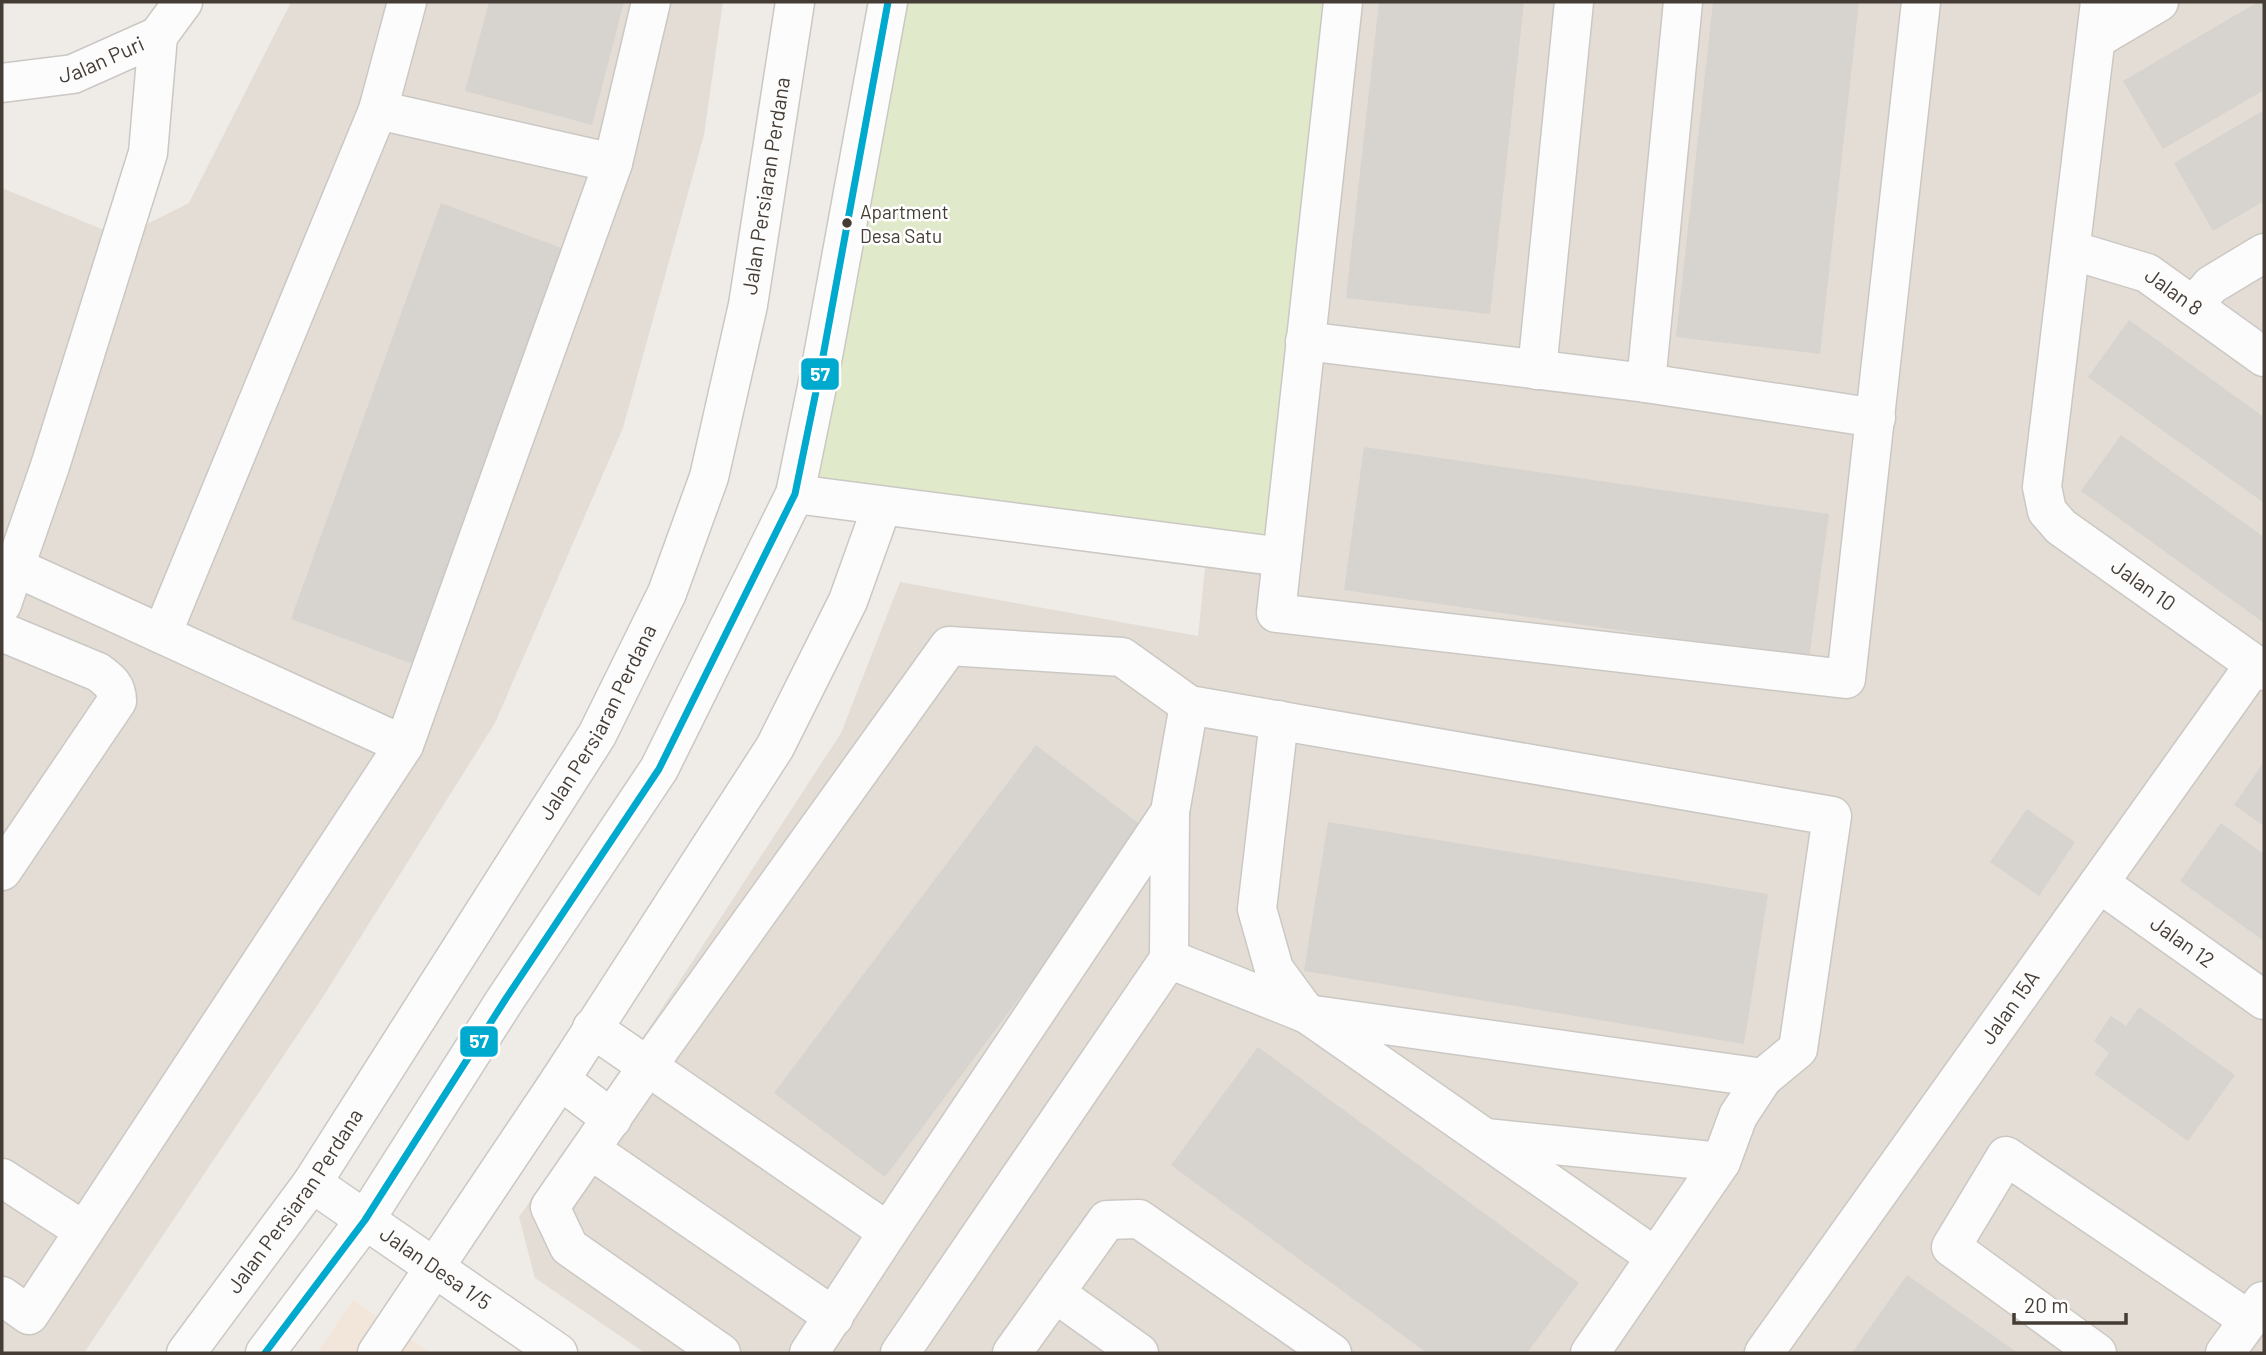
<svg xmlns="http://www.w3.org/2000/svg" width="2266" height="1355" viewBox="0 0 2266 1355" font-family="Barlow,sans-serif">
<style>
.residential{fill:#e3ddd5}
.commercial{fill:#f2e6db}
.green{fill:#e0e9c9}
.building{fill:#d7d3cf}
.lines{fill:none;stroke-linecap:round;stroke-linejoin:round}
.minor-casing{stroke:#cbc8c4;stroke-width:41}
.minor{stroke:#fdfcfc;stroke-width:38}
.bus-1-casing{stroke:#fff;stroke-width:12}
.bus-1{stroke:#00a9ce;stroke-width:7}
.bus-dot{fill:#453d35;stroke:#fff;stroke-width:2.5}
.labels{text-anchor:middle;stroke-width:5;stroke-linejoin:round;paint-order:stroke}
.bus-label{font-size:19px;fill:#453d35;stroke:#fff;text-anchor:start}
.street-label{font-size:21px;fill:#453d35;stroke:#fff}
.line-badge{stroke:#fff;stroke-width:2.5}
.badge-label{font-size:19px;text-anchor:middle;font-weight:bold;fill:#fff}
</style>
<rect width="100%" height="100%" fill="#efece8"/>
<!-- residential -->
<g class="residential">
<polygon points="291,2 723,2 704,135 623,428 495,723 321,1000 84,1353 2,1353 2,188 121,237 189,203"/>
<polygon points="1263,2 2264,2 2264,1353 645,1353 535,1278 519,1217 597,1108 841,733 900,582 1198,636"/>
</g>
<!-- commercial -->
<polygon class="commercial" points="353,1300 430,1353 317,1353"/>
<!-- green -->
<polygon class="green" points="885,2 1343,2 1282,557 797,492"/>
<!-- building -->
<g class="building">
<polygon points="489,2 624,2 592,125 465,91"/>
<polygon points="1379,2 1524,2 1490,314 1346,298"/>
<polygon points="1713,2 1859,2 1820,354 1676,337"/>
<polygon points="2258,2 2264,2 2264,90 2163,149 2123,81"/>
<polygon points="2264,110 2264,201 2213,231 2174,163"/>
<polygon points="441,203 564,249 413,664 291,619"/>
<polygon points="2129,320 2264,417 2264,503 2088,377"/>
<polygon points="2121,435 2264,537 2264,623 2081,491"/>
<polygon points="1364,447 1829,514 1809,658 1344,590"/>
<polygon points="1036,745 1146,829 885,1177 774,1093"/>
<polygon points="2264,762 2264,826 2234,805"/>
<polygon points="2027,809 2075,842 2039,896 1990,862"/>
<polygon points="1328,822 1768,894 1744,1044 1304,971"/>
<polygon points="2221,823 2264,854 2264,941 2180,881"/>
<polygon points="2139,1007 2235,1075 2188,1141 2094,1074 2109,1053 2094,1041 2111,1016 2126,1026"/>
<polygon points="1258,1047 1579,1283 1527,1353 1427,1353 1171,1165"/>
<polygon points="1907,1275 2018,1353 1852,1353"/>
</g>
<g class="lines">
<defs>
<g id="minor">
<polyline points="1343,2 1276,613 1846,679 1921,2"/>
<path id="s1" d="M2100,2L2042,487L2047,511L2061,527L2264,671"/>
<polyline points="2096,39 2159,2"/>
<path id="s2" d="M2,83L73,74L158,36L183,2"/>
<polyline points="378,110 613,163"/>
<path id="s3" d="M2071,250L2147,273L2264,357"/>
<polyline points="2193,306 2211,285 2264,253"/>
<polyline points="1305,341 1646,383 1876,418"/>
<polyline points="1537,370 1574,2"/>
<polyline points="1646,383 1683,2"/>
<polyline points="795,494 1282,557"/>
<polyline points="15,567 404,745"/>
<polyline points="2,604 50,466 148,153 158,36"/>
<path d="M2,632L98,672C109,680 117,686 117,701L2,871"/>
<polyline points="162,634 378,110 407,2"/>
<path id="s4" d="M2099,883L2264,1000"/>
<polyline points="1169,959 1307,1014 1274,969 1257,909 1279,720"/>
<polyline points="592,1028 888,1232"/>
<polyline points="560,1080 612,1119"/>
<polyline points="1486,1138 1721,1162"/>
<polyline points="591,1150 834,1317"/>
<polyline points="2,1178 84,1231"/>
<path id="s5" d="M312,1183L558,1353"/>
<polyline points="1654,1256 1307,1014 1763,1078"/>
<polyline points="1055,1293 1139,1353"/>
<polyline points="2,1296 29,1315 404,745 613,163 651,2"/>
<path id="s6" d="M186,1353L312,1183L597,735L667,593L709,477L748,305L795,2"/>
<polyline points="265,1353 365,1220 505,1000 659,769 795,494 821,367 888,2"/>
<polyline points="377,1353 560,1080 775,747 848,601 882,506"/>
<polyline points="721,1353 569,1247 550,1207 647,1067 949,646 1122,657 1189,705 1832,816 1798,1049 1763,1078 1738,1116 1721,1162 1590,1353"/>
<polyline points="809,1353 888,1232 1170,812"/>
<polyline points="900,1353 1169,959 1170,812 1189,705"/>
<polyline points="1012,1353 1107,1220 1139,1219 1332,1353"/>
<path id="s7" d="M1764,1353L2255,664"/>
<polyline points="2097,1353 1951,1247 2006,1156 2249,1320"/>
<polyline points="2225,1353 2263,1301"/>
</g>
</defs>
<!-- minor casing -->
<use href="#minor" class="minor-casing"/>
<!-- minor -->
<use href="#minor" class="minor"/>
<defs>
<polyline id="bus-1" points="265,1353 365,1220 505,1000 659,769 795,494 821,367 888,2"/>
</defs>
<!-- bus-1 casing -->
<use href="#bus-1" class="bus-1-casing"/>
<!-- bus-1 -->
<use href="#bus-1" class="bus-1"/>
</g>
<!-- markers -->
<circle class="bus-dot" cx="847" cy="223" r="6"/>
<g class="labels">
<!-- bus labels -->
<g class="bus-label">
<text x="860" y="219">Apartment<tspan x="860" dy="24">Desa Satu</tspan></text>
</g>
<!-- street labels -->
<g class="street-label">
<text dy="7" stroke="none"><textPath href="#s2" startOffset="103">Jalan Puri</textPath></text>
<text dy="7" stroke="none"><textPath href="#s6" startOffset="1321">Jalan Persiaran Perdana</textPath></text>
<text dy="7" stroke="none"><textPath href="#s3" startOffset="112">Jalan 8</textPath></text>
<text dy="7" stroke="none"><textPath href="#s1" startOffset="635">Jalan 10</textPath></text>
<text dy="7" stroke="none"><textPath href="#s6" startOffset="754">Jalan Persiaran Perdana</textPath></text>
<text dy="7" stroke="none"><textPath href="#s4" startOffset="102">Jalan 12</textPath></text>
<text dy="7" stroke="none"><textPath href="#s7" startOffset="424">Jalan 15A</textPath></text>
<text dy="7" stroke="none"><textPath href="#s6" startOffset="187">Jalan Persiaran Perdana</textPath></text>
<text dy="7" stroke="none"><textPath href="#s5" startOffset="150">Jalan Desa 1/5</textPath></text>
</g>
</g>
<g class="line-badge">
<rect x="800" y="357" width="40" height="34" rx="7" fill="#00a9ce"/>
<rect x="459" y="1025" width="40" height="33" rx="7" fill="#00a9ce"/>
</g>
<g class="badge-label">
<text x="820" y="381">57</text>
<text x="479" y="1048">57</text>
</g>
<!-- border -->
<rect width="2266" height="1355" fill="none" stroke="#453d35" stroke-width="7"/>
<!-- scale -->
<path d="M2014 1313v10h112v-10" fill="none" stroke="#453d35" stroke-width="3.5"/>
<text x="2024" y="1313" font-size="21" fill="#453d35" stroke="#ffffff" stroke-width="5" paint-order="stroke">20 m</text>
</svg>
